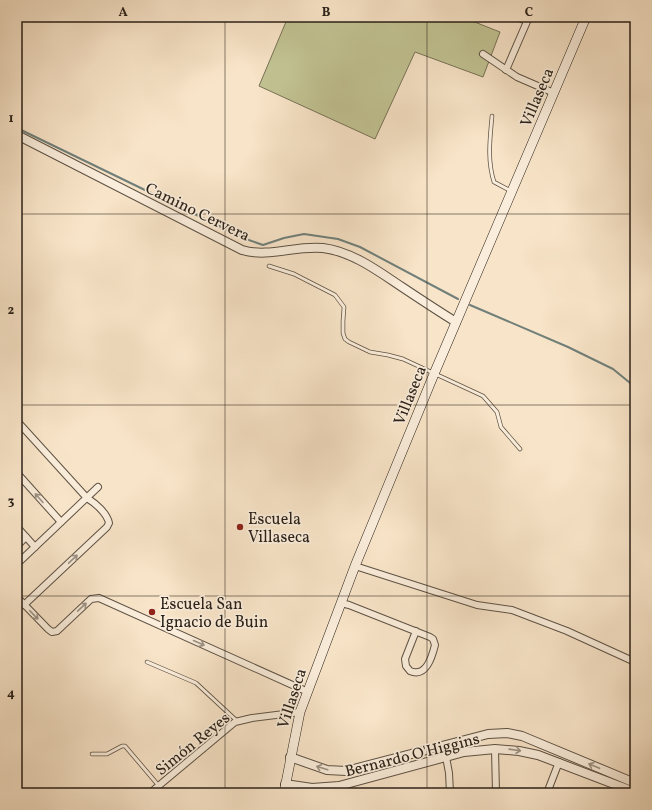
<svg xmlns="http://www.w3.org/2000/svg" width="652" height="810" viewBox="0 0 652 810" font-family="Vollkorn,serif">
<style>
.green{fill:#c2c393;stroke:#767256}
.lines{fill:none;stroke-linecap:round;stroke-linejoin:round}
.stream{stroke:#707f7a;stroke-width:2}
.service-casing{stroke:#5e5244;stroke-width:4.5}
.minor-casing{stroke:#5e5244;stroke-width:8}
.tertiary-casing{stroke:#5e5244;stroke-width:10}
.secondary-casing{stroke:#2a2118;stroke-width:10}
.service{stroke:#faeddb;stroke-width:3}
.minor{stroke:#faeddb;stroke-width:6}
.tertiary{stroke:#faeddb;stroke-width:8}
.secondary{stroke:#faeddb;stroke-width:9}
.oneway{stroke:#9c9183}
.grid{fill:none;stroke:#2a2118;stroke-width:1;stroke-opacity:0.55}
.poi-dot{fill:#8f2418;stroke:#faeddb;stroke-width:1.5}
.labels{text-anchor:middle;stroke-width:3.5;stroke-linejoin:round;paint-order:stroke}
.street-label{font-size:16px;fill:#2a2118;stroke:#faeddb}
.poi-label{font-size:16px;fill:#2a2118;stroke:#faeddb;text-anchor:start}
.neatline{fill:none;stroke:#2a2118;stroke-width:1.5}
.grid-label{font-size:13px;text-anchor:middle;font-weight:bold;fill:#2a2118}
</style>
<rect width="100%" height="100%" fill="#f8e4c8"/>
<filter id="stains"><feTurbulence type="fractalNoise" baseFrequency=".005" numOctaves="4"/><feColorMatrix values="0 0 0 0 .2 0 0 0 0 .09 0 0 0 0 .02 0 0 0 .5 -.17"/></filter>
<radialGradient id="worn" r=".72"><stop offset=".6" stop-color="#630" stop-opacity="0"/><stop offset="1" stop-color="#630" stop-opacity=".3"/></radialGradient>
<!-- green -->
<polygon class="green" points="288,17 462,17 500,32 483,77 415,52 375,139 259,86"/>
<g class="lines">
<!-- stream -->
<g class="stream">
<polyline points="17,128 246,239 263,245 284,238 304,234 338,239 360,247 458,299"/>
<polyline points="470,305 568,347 613,369 635,387"/>
</g>
<defs>
<g id="service">
<path d="M492,116C490,139 487,160 494,182L511,191"/>
<polyline points="269,266 294,274 335,295 344,307 343,321 343,333 345,339 349,342 370,352 388,355 403,359 483,396 497,412 501,427 520,449"/>
<polyline points="147,662 196,683 237,721"/>
<polyline points="92,754 107,754 122,746 125,746 159,786"/>
</g>
<g id="minor">
<polyline points="516,17 527,21"/>
<polyline points="483,54 517,77 554,93"/>
<polyline points="506,70 529,17"/>
<path d="M17,421L87,498C95,503 107,513 109,523L107,527L24,605"/>
<polyline points="17,473 61,522"/>
<polyline points="17,527 35,547"/>
<polyline points="17,546 26,537"/>
<polyline points="17,564 98,487"/>
<polyline points="355,566 477,605 512,610 567,631 635,662"/>
<polyline points="17,597 48,629 52,632 57,631 91,599 99,598 308,692"/>
<path d="M341,603L349,605L430,637L433,639L435,645C432,657 426,678 410,671L406,666L405,659L416,631"/>
<polyline points="495,749 496,793"/>
<polyline points="446,757 449,773 450,793"/>
<polyline points="150,793 235,722 252,718 300,712"/>
<polyline points="547,793 559,762"/>
</g>
<g id="tertiary">
<path d="M17,135L242,250C269,258 296,245 323,248C353,252 378,271 402,287C420,299 438,311 456,322"/>
<polyline points="290,757 327,770 346,771 488,734 507,733 522,736 635,783"/>
<polyline points="285,784 312,788 339,786 464,752 495,749 519,751 538,755 635,792"/>
</g>
<polyline id="secondary" points="284,793 300,712 355,566 434,374 586,17"/>
</defs>
<!-- service casing -->
<use href="#service" class="service-casing"/>
<!-- minor casing -->
<use href="#minor" class="minor-casing"/>
<!-- tertiary casing -->
<use href="#tertiary" class="tertiary-casing"/>
<!-- secondary casing -->
<use href="#secondary" class="secondary-casing"/>
<!-- service -->
<use href="#service" class="service"/>
<!-- minor -->
<use href="#minor" class="minor"/>
<!-- tertiary -->
<use href="#tertiary" class="tertiary"/>
<!-- secondary -->
<use href="#secondary" class="secondary"/>
</g>
<!-- one-way arrows -->
<defs><path id="oneway-shaft" d="M-6 0H5M1.5-3L5.5 0L1.5 3" fill="none" stroke-width="1.6" stroke-linecap="round" stroke-linejoin="round"/></defs>
<g class="oneway">
<use href="#oneway-shaft" transform="translate(39 498) rotate(-132)"/>
<use href="#oneway-shaft" transform="translate(73 559) rotate(-43)"/>
<use href="#oneway-shaft" transform="translate(82 607) rotate(-43)"/>
<use href="#oneway-shaft" transform="translate(34 615) rotate(46)"/>
<use href="#oneway-shaft" transform="translate(199 643) rotate(24)"/>
<use href="#oneway-shaft" transform="translate(515 750) rotate(8)"/>
<use href="#oneway-shaft" transform="translate(594 766) rotate(-157)"/>
<use href="#oneway-shaft" transform="translate(322 768) rotate(-163)"/>
</g>
<!-- grid -->
<path class="grid" d="M225,17V793M427,17V793M17,214H635M17,405H635M17,596H635"/>
<!-- markers -->
<g class="poi-dot">
<circle cx="240" cy="527" r="4"/>
<circle cx="152" cy="612" r="4"/>
</g>
<g class="labels">
<!-- street labels -->
<g class="street-label">
<text transform="translate(536 97) rotate(-67)" y="6">Villaseca</text>
<text transform="translate(198 211) rotate(26)" y="6">Camino Cervera</text>
<text transform="translate(409 395) rotate(-68)" y="6">Villaseca</text>
<text transform="translate(291 698) rotate(-72)" y="6">Villaseca</text>
<text transform="translate(192 743) rotate(-39)" y="6">Simón Reyes</text>
<text transform="translate(412 754) rotate(-14)" y="6">Bernardo O'Higgins</text>
</g>
<!-- poi labels -->
<g class="poi-label">
<text x="248" y="524">Escuela<tspan x="248" dy="18">Villaseca</tspan></text>
<text x="160" y="609">Escuela San<tspan x="160" dy="18">Ignacio de Buin</tspan></text>
</g>
</g>
<!-- margin -->
<rect width="652" height="810" fill="none" stroke="#f8e4c8" stroke-width="44"/>
<rect x="22" y="22" width="608" height="766" class="neatline"/>
<g class="grid-label">
<text x="123" y="16">A</text>
<text x="326" y="16">B</text>
<text x="529" y="16">C</text>
<text x="11" y="122">1</text>
<text x="11" y="314">2</text>
<text x="11" y="505">3</text>
<text x="11" y="697">4</text>
</g>
<rect width="100%" height="100%" filter="url(#stains)"/>
<rect width="100%" height="100%" fill="url(#worn)"/>
</svg>
